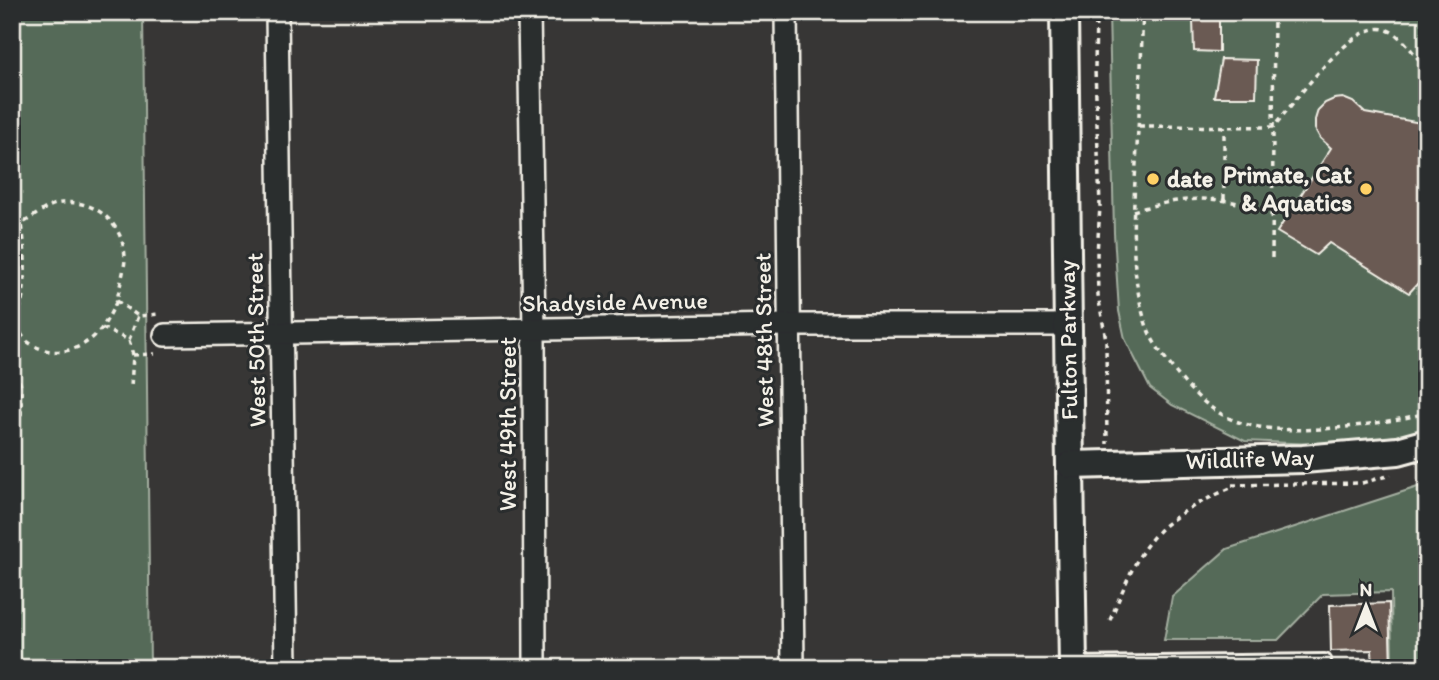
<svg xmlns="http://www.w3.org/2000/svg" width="1439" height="680" viewBox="0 0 1439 680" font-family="Itim,sans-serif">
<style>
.green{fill:#546b58;stroke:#a4aea0;stroke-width:2}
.building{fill:#6b5a53;stroke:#f4f1e8;stroke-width:2}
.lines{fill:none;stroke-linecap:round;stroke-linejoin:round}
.service-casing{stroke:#f4f1e8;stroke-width:16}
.minor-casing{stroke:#f4f1e8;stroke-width:26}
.tertiary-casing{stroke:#f4f1e8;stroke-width:32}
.path{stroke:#f4f1e8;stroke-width:3.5;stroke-dasharray:5 5;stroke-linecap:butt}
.service{stroke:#2a2d2e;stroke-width:10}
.minor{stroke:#2a2d2e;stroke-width:21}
.tertiary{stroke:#2a2d2e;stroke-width:26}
.poi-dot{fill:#ffd166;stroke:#2a2d2e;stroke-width:2.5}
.labels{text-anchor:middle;stroke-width:6;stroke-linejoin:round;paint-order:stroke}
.poi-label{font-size:24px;font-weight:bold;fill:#f4f1e8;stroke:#2a2d2e;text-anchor:end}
.street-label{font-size:24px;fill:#f4f1e8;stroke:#2a2d2e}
</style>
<rect width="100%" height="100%" fill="#373635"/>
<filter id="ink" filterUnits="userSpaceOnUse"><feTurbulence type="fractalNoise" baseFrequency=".0143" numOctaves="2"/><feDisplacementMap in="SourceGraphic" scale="14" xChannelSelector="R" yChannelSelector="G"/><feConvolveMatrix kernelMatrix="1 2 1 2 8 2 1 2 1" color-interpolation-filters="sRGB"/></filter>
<g filter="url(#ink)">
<!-- green -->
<g class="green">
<polygon points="12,12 143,12 150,668 12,668"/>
<polygon points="1109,12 1427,12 1427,428 1403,435 1344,443 1313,444 1245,441 1172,405 1150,388 1125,339 1119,311 1114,233"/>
<polygon points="1427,484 1427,668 1392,668 1391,592 1323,594 1278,640 1164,640 1172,597 1227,549"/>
</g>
<!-- building -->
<g class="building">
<polygon points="1219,18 1219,52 1194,51 1193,19"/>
<polygon points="1221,59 1257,60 1256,97 1214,97"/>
<polygon points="1343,98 1353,102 1365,113 1427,124 1427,287 1418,283 1409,293 1329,243 1316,255 1277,232 1331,148 1320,138 1315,129 1315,120 1318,110 1325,103 1334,99"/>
<polygon points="1389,603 1391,668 1373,668 1372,650 1331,651 1330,605"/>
</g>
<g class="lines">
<defs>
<polyline id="service" points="1073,663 1325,660"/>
<g id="minor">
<polyline points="277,12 286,668"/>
<polyline points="529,12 534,330 535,668"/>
<polyline points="786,12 793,668"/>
<polyline points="165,335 791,325 1066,325"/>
</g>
<g id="tertiary">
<path d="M1064,12C1066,231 1070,449 1073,668"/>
<polyline points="1071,465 1303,459 1398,451 1427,443"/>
</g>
</defs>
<!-- service casing -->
<use href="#service" class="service-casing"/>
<!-- minor casing -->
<use href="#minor" class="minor-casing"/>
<!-- tertiary casing -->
<use href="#tertiary" class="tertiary-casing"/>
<!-- path -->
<g class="path">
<polyline points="1096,12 1095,69 1100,206 1097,254 1098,295 1106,340 1107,444"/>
<path d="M1143,12C1141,51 1141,90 1138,129C1135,192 1126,262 1146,324C1151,341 1163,355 1173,369C1188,389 1209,410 1233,420C1281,440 1377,425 1427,413"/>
<path d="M1139,126L1273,127C1294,104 1351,21 1384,29C1402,33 1415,56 1427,70"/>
<path d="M12,162L13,220L22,223C33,218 44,207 56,204C91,196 123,221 125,257C125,270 119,287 117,301L138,316L159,314"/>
<polyline points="1224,199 1224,126"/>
<path d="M1133,211C1184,196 1224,193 1273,215"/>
<polyline points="1272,258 1274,12"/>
<path d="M15,325C19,330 23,338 28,342C53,360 83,351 101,329C107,321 112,310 117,301"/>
<polyline points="102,328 129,340 133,355 131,387"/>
<path d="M12,329C29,296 26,259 22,223"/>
<polyline points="129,340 138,316"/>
<polyline points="133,355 155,354"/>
<polyline points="12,362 21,386 21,416"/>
<polyline points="1232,485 1362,483 1391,475"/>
<path d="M1110,620C1123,591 1134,557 1156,534C1172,515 1212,496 1235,486"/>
</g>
<!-- service -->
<use href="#service" class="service"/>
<!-- minor -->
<use href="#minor" class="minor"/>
<!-- tertiary -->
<use href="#tertiary" class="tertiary"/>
</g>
</g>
<!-- markers -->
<g class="poi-dot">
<circle cx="1153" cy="179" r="7"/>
<circle cx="1366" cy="189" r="7"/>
</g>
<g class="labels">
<!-- poi labels -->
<g class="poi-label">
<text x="1352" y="183">Primate, Cat<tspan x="1352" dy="28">&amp; Aquatics</tspan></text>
<text x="1167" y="187" text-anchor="start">date</text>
</g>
<!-- street labels -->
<g class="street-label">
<text transform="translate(615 302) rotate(-1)" y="8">Shadyside Avenue</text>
<text transform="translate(256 340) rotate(-91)" y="8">West 50th Street</text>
<text transform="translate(764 340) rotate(-91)" y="8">West 48th Street</text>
<text transform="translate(1068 340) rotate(-91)" y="8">Fulton Parkway</text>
<text transform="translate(508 424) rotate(-90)" y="8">West 49th Street</text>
<text transform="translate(1250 459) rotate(-2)" y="8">Wildlife Way</text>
</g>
</g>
<!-- margin -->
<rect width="1439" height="680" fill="none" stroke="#2a2d2e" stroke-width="42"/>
<rect x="21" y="21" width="1397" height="638" fill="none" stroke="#f4f1e8" stroke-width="2.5" filter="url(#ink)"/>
<!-- north arrow -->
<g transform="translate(1366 606)" stroke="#2a2d2e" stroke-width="5" paint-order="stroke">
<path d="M0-5L12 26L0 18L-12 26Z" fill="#f4f1e8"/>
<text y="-10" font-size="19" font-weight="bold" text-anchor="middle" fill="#f4f1e8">N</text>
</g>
</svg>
